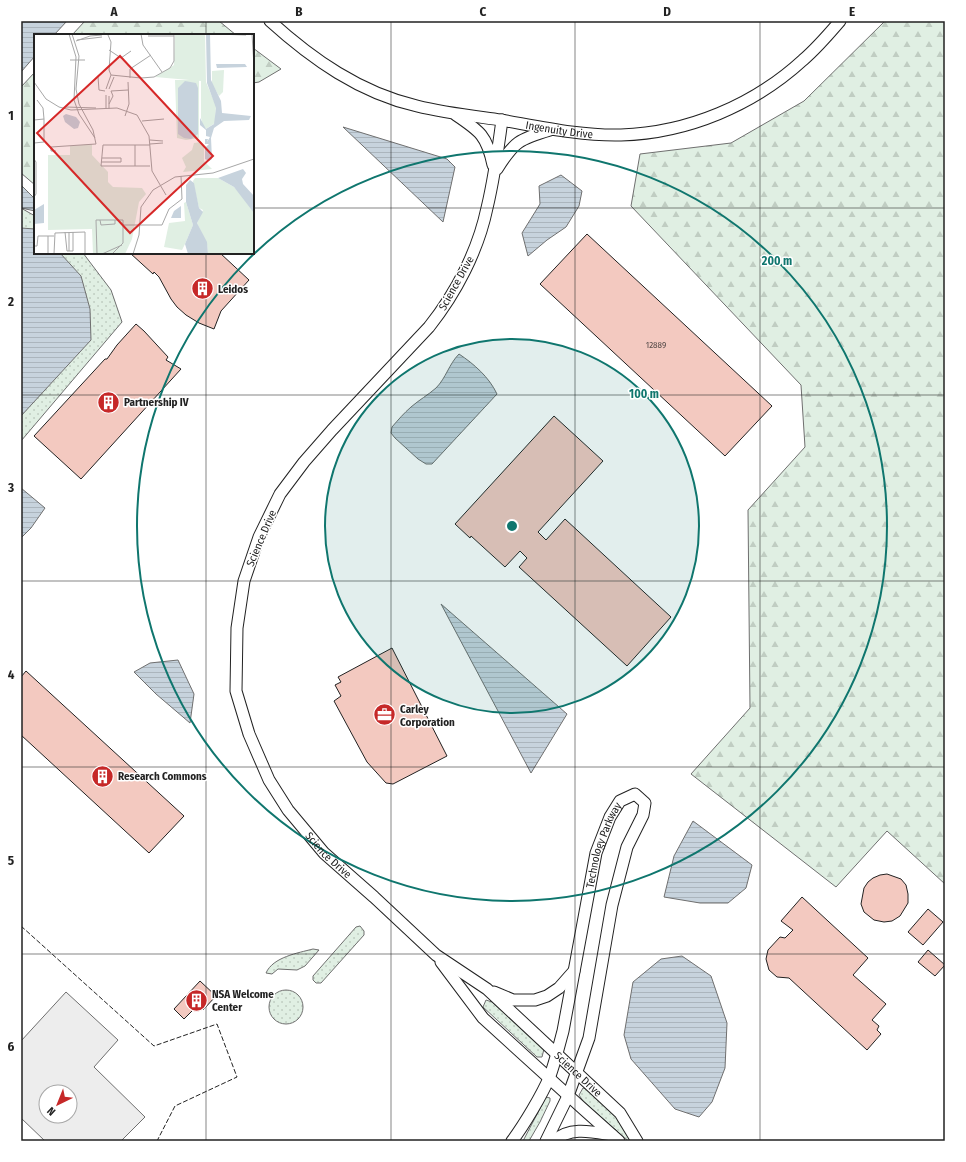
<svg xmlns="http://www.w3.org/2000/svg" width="966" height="1162" viewBox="0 0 966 1162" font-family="'Fira Sans Condensed',sans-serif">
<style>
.grass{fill:url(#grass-dots);stroke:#6f6f6f}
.forest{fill:url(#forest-firs);stroke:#6f6f6f}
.parking{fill:#ededed;stroke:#6f6f6f;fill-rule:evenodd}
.water{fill:url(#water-rules);stroke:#6f6f6f}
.building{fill:#f3c9c0;stroke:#222}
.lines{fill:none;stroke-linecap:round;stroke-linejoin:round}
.minor-casing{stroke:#222;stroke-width:13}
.minor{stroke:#fff;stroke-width:11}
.fence{stroke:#222;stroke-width:1;stroke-dasharray:5 2;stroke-linecap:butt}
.grid{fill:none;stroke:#222;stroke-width:1;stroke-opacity:0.55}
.ring{fill:none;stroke:#0f766e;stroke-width:2}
.labels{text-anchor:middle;stroke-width:3;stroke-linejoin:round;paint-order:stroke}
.number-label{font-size:9px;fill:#564c4a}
.street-label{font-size:11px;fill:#222;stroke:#fff}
.poi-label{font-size:11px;font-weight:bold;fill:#222;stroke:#fff;text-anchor:start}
.inset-road{fill:none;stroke:#a7a7a7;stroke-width:1}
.view{fill:#d62828;fill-opacity:0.15;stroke:#d62828;stroke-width:2}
.inset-edge{fill:none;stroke:#222;stroke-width:2}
.centre{fill:#0f766e;stroke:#fff;stroke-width:2}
.ring-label{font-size:12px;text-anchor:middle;font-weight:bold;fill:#0f766e;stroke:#fff;stroke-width:3;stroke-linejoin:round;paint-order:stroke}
.neatline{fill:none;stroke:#222;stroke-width:1.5}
.grid-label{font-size:13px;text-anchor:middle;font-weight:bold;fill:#222}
</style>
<defs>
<pattern id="grass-dots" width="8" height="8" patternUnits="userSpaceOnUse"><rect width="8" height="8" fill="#e0efe3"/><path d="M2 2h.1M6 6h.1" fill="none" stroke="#c0cdc2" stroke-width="1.8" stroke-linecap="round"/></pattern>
<pattern id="forest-firs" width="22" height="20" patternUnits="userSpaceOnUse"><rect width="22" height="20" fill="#e0efe3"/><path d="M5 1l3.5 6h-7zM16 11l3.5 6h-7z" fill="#c0cdc2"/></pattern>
<pattern id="water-rules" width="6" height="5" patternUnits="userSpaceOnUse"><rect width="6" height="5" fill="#c7d3dd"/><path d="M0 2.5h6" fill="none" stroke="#abb5bd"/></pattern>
</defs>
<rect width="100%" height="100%" fill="#fff"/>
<!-- grass -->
<g class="grass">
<polygon points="21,208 35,216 35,253 83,253 111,290 122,322 21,441"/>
<polygon points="360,926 364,931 364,935 321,983 316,983 313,980 313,976 356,927"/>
<path d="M313,949L319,950L305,966L297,970L278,969L272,974L266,973C273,957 298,953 313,949Z"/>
<circle cx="286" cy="1007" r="17"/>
<polygon points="486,1000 492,1002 544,1049 542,1057 537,1057 483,1007"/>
<polygon points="583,1088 589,1090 620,1121 631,1141 628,1141 583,1101 579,1095"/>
<polygon points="546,1097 550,1098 550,1101 540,1122 529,1141 523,1141"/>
</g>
<!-- forest -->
<g class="forest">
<polygon points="85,21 219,21 236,35 72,35"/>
<polygon points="885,21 945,21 945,884 887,831 836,887 691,774 750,708 748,510 805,447 801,385 631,206 640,154 731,143 804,101"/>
<polygon points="253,48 281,69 259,82 253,83"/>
<polygon points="35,72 35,185 21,173 21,87"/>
</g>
<!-- parking -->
<path class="parking" d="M66,992L118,1040L94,1067L145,1117L121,1141H45L21,1118V1041ZM46,1092H70V1116H46Z"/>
<!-- water -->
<g class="water">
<polygon points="21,21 67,21 54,35 35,35 35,56 21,72"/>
<polygon points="343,127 447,159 455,167 443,222"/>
<polygon points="561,175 582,191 579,206 566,227 547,240 528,256 522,233 540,204 539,186"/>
<polygon points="21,185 35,199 35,211 21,208"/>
<polygon points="21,228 35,229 35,253 60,253 81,276 90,309 91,340 21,416"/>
<path d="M459,354C474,364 489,377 497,394L432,464H426L418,459L395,438L391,433L392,427C398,420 404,413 411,407C419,400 428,395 436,388C446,378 449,364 459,354Z"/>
<polygon points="21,488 45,508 31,528 21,538"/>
<polygon points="441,604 567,714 531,773"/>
<polygon points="178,660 194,694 190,723 156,694 134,672 150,663"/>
<polygon points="693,821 752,865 746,888 728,903 700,903 664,897 674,856"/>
<polygon points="682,956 711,976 727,1023 725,1068 712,1102 699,1117 675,1109 631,1059 624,1035 633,982 661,959"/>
</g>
<!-- building -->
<g class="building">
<polygon points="587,234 772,406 725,456 540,284"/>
<polygon points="130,253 220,253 249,280 221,311 214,329 199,323 186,315 177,307 171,299 159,277 154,272 153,274"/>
<polygon points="136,324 144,331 168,357 166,360 181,369 81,479 34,436 105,359 107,359 117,345"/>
<polygon points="554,416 603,461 538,532 546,540 565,519 671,617 627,666 519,567 527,558 520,551 505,567 471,536 470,538 455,524"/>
<polygon points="392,648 447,756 393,784 386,783 367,762 334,701 341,696 335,685 341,682 338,677"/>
<polygon points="26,671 184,816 149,853 21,735 21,677"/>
<polygon points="887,874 901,879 906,885 908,894 908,903 900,916 892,921 884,922 874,920 864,912 861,904 864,888 868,882 873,878 880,875"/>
<polygon points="802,897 868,958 853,975 886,1004 872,1020 879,1026 877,1030 881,1034 867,1050 789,978 777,977 769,970 766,959 768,950 780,937 785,938 793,930 781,921"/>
<polygon points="928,909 943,922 923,945 908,932"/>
<polygon points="928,950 945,965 935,976 918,962"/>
<polygon points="200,981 216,996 203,1010 198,1005 184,1019 174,1009"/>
</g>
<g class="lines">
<defs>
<g id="minor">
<path id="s1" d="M270,21C312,59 360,93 417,106C445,113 473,116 501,120C541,127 581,136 621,135C688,133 754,105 803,60C817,48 828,35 840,21"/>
<path d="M456,115C480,131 487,136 493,165"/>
<path id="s2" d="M502,120C498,150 494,179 487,208C478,251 456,293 429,327L332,430L304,462L280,494L259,537L244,581L237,628L236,691L249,734L269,780L288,810L324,853L374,897L436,955L487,989L620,1113L637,1141"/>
<path d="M497,169C514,142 519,139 550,130"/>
<polyline points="441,962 483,1018 582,1108 619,1141"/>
<polyline points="494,992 513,1000 535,1000 547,996 559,988 574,971"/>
<path id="s3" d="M512,1141C524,1125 542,1095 550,1076C555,1062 559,1046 563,1031L596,853L610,817L620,801L635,794L645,803L643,815L627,847L612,905L589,1038L568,1096L546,1141"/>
<path d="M554,1141C570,1126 593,1132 612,1135"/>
</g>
</defs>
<!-- minor casing -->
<use href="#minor" class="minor-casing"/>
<!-- minor -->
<use href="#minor" class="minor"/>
<!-- fence -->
<polyline class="fence" points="21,926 154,1046 217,1024 237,1077 175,1106 157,1141"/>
</g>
<!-- grid -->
<path class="grid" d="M206,21V35M391,21V1141M575,21V1141M760,21V1141M21,208H35M253,208H945M206,253V1141M21,395H945M21,581H945M21,767H945M21,954H945"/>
<!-- distance rings -->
<circle cx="512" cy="526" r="187" fill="#0f766e" fill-opacity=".12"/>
<g class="ring">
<circle cx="512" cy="526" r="187"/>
<circle cx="512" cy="526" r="375"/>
</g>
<!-- icons -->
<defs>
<symbol id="building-disc" viewBox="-11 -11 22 22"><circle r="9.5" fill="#c62828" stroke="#fff"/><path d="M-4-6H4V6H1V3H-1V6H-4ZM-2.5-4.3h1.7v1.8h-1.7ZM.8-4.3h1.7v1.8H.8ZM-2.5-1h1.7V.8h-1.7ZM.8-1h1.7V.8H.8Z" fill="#fff"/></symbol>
<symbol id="office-disc" viewBox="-11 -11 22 22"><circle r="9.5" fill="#c62828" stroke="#fff"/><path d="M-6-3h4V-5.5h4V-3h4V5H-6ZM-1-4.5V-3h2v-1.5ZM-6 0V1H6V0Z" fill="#fff"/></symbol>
</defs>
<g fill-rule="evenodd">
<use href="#building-disc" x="190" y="276" width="25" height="25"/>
<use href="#building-disc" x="96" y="390" width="25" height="25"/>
<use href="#office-disc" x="372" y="702" width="25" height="25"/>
<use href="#building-disc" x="90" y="764" width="25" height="25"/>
<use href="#building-disc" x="184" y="988" width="25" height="25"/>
</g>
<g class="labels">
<!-- number labels -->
<g class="number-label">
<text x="656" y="348">12889</text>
</g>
<!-- street labels -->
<g class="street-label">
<text dy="4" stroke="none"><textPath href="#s1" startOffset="316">Ingenuity Drive</textPath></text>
<text transform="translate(456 283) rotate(-61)" y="4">Science Drive</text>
<text transform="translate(261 538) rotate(-67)" y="4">Science Drive</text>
<text dy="4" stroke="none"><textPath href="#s3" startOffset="313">Technology Parkway</textPath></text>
<text dy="4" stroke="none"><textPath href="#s2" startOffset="843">Science Drive</textPath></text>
<text dy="4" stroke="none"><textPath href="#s2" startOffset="1176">Science Drive</textPath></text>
</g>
<!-- poi labels -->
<g class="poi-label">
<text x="218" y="293">Leidos</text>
<text x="124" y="406">Partnership IV</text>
<text x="400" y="713">Carley<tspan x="400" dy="13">Corporation</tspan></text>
<text x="118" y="780">Research Commons</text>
<text x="212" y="998">NSA Welcome<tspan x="212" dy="13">Center</tspan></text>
</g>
</g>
<!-- overview -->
<g transform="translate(34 34)">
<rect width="220" height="220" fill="#fff"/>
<path d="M141,46H165V104L152,106L143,104Z" fill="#e0efe3"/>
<path d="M141,0H171L172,48L182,72L181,89L172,95L169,93L167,84V47L121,43L140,31ZM167,108L170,113V127L178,135L149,138L152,133L148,124L158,116L160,109ZM58,110V121L74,138V148L79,153L108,154L112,160L105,168L98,205L91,220H59L58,195L14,196V121H36V112ZM161,144H184L200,153L212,166L220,179V220H174L173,210L163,189L169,176L165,174L162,161L159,147ZM152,168L159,191L151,210L148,216L130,213L135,189L151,187L150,169Z" fill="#e0efe3"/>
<path d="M190,36L189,58L185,62L178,50V37Z" fill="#e0efe3"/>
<path d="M172,0H176L177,46L187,67L188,79L217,82L215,86L190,87L180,94L177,104L178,125L175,127L171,125V114L175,110H171V105H174L173,108L176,103L172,102V96L166,91V84L172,95L180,90L182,74L173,49ZM182,30H211L213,33L183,34ZM151,47L162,49L164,54V100L157,105L150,104L144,100V54ZM32,80L42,83L46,88L44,94L40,95L31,88L29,82ZM209,135L212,139L208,145L209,150L220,162V179L200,153L184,144ZM156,146L160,149L165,174L169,178L163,189L173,208L174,220H154L151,210L159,191L152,168V151ZM10,170V189L0,190V176ZM147,172V184H137L140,177Z" fill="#c7d3dd"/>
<path class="inset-road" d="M35,0L42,23L40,66L45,80L61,104M107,0L109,11L128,38M182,0L212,1M218,0L220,32M74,1L77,8L75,36L77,41L107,44L120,43L136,34L140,27V0M114,2H140M43,6L68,3M42,7L56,2L68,1M75,16L87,24L97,17M36,26H51M64,43L65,56L71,57M96,44V35L117,21M0,48L12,65L25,73L37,76L83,74L103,81L115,102L118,137L132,161M72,55L77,41M75,55L80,43M72,61V75M75,62V75M75,70L79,62L77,57L94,56M32,73L62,74M91,82L95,70L94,48M0,86L10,85L9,74L3,66M108,87L130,85M116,106L129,107M0,109L10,108V85M116,110L129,109M101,111V132M116,111H69L67,132H116M22,117H17V113L62,110L59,96L45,70L42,55L45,22L38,0M0,125L2,128V160L0,163M67,128H87V124H68M66,186L67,191L81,190V186M89,191H128L135,175L148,165L147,142M31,198L33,217H39V198M35,198V217M14,202V220M0,212H3L4,202H20M20,220L21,199L51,198V220M63,220L62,186H89V209L78,220M68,220L88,211M99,220L105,201L107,173L119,156L141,143L179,139L220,125"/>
<path class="view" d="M86,22L179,122L96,199L3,99Z"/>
<rect width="220" height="220" class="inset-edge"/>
</g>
<circle cx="512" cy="526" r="6" class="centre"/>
<g class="ring-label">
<text x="777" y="265">200 m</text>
<text x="644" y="398">100 m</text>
</g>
<!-- border -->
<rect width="966" height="1162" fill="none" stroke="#ffffff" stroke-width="44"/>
<!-- north arrow -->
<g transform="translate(58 1104) rotate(223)"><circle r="19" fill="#ffffff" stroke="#a7a7a7"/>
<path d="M0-3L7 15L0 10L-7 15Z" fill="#c62828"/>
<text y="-6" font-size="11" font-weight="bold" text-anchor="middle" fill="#222222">N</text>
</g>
<rect x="22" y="22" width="922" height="1118" class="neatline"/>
<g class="grid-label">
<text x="114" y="16">A</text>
<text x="299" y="16">B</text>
<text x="483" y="16">C</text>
<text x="667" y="16">D</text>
<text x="852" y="16">E</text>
<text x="11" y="120">1</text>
<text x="11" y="306">2</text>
<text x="11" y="492">3</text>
<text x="11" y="679">4</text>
<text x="11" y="865">5</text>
<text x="11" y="1051">6</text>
</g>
</svg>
